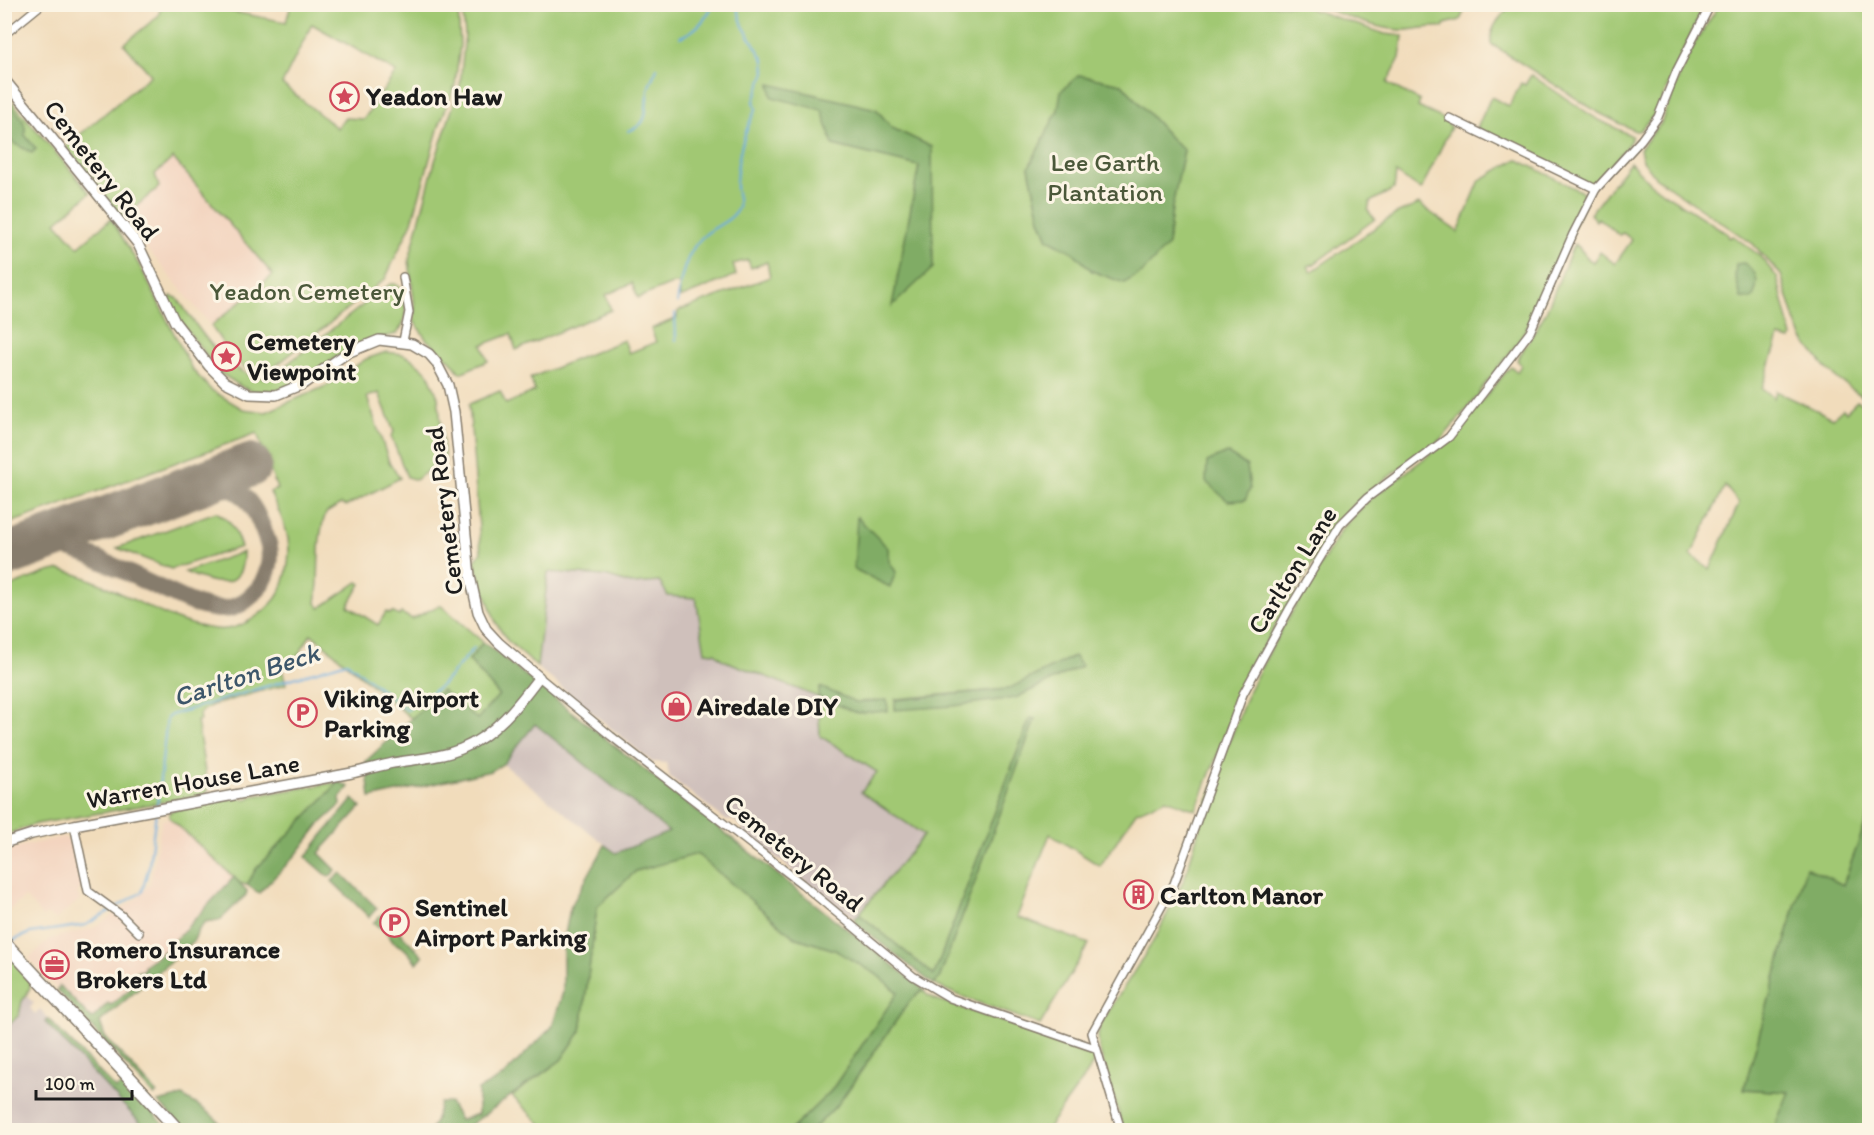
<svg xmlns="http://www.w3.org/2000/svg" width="1874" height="1135" viewBox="0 0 1874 1135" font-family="Itim,sans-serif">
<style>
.built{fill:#f3d4bf}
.industrial{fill:#cfc0bb}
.green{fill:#a1c873;stroke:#5e7248;stroke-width:1.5;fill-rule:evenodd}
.forest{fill:#80ac65;stroke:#4e6440;stroke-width:1.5}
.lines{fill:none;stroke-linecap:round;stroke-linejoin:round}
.stream{stroke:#6bacdf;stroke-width:2}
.taxiway{stroke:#867c6c;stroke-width:18}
.runway{stroke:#867c6c;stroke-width:44}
.minor-casing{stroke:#867c6c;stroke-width:10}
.tertiary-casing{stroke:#867c6c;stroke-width:12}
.trunk-casing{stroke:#867c6c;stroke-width:15}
.minor{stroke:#fff;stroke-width:7}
.tertiary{stroke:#fff;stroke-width:9}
.trunk{stroke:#fff;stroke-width:12}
.labels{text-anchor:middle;stroke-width:6;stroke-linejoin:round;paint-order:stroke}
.poi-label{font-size:26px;font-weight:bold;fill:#1c1c1c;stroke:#fcf5e5;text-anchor:start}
.park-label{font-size:26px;fill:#4b583a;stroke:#fcf5e5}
.street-label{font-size:26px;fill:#1c1c1c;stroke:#fcf5e5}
.water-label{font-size:27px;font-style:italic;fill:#3c566a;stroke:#fcf5e5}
</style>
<rect width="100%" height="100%" fill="#fcf5e5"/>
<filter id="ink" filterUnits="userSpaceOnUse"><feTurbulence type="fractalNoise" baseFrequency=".0167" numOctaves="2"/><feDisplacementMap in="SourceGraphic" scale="12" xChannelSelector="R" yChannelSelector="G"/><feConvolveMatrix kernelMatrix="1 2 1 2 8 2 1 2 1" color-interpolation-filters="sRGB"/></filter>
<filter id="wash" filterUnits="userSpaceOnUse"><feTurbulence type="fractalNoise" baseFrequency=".008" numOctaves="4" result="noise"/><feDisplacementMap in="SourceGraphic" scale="24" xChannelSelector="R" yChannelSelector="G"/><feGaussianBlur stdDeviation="1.35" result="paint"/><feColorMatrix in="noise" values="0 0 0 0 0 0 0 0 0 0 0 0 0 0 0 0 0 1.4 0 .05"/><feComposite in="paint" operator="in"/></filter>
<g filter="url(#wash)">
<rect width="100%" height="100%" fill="#f1dcbb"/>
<!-- built -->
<g class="built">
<polygon points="174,158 273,275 211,326 122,218 159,187 155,174"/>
<polygon points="170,818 240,883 92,1029 29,958 50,939 94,928 139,897 150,883 162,820"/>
<polygon points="63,837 70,841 79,880 81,880 82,885 77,894 81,899 56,919 46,914 43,917 25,897 5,914 5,850"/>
</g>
<!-- industrial -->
<g class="industrial">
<polygon points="548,572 605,576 631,584 661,582 668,596 696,598 715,653 723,660 818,697 820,736 877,772 862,792 924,836 855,918 847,912 842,913 782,862 743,833 742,827 733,820 727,821 670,777 666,763 652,762 537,667"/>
<polygon points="535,724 669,833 616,853 503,764"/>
<polygon points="26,996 34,1003 30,1008 35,1014 40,1009 155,1130 5,1130 5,1029 19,1015 22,1001"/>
</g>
<!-- green -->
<g class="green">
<path d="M1700,4L1702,10L1656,113L1639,131H1635L1599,113L1491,44C1489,28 1501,16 1511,5Z"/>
<path d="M162,5H197L286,22L291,5H458L460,45L455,85L439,126L412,222L385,279L268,372C242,380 225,345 211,326L273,275L173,158L155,174L159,187L122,218L65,147L151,75L124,44L158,16ZM312,24L396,72L364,119L345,118L337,128L282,84Z"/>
<path d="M462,5H1299L1385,34L1403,36L1400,58L1387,83L1420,101L1418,107L1446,120L1451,127L1421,190L1396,173L1394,189L1370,202L1368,211L1375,219L1314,264L1308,266L1311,272L1394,215L1419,204L1458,232L1480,180L1517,159L1586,194V199L1528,325L1516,345L1479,392L1480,393L1441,440L1374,487L1353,505L1335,526L1264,645L1242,690L1196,810L1166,799L1136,812L1100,866L1050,834L1017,917L1089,944L1040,1025C1005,1011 966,1000 933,984L939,979L1035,719L1030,718L934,975L859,914L924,835L861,792L877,772L820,736L818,697L723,660L715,653L705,652L696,598L668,596L660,582L631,584L605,576L548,572L537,667L507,640L496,623L474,562L481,553L469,404L500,391L506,404L535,391L530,378L624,340L629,353L656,342L651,329L677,318L678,311L770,277L767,262L751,268L748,260L733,264L736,275L680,298L679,284H672L638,298L632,283L606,295L611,310L516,350L511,334L482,345L488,361L460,373L451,361L426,339L414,321L415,309L409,260L435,161L460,85L465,34ZM1122,84L1175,143L1184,151L1172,207L1168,245L1092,271L1073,252L1048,239L1040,219L1029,167L1058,110ZM876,109L892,128L932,147L893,305L919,166L833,145L823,110ZM1082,666L1015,698L895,699L1008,689Z"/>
<path d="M1315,5H1467L1460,20L1445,24L1443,27C1429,25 1415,31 1401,30C1371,28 1342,14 1315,5Z"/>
<polygon points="1719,5 1869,5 1869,401 1839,380 1825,367 1803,339 1796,323 1781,275 1753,244 1655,177 1643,161 1640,149 1661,123 1679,77 1695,43"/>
<polygon points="1531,75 1597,119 1632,136 1632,139 1613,164 1591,185 1477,128 1491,97 1509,106 1521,83 1525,85"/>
<path d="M4,92L90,193L56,222L78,247L111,219L141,268L192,369L211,390L243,409L266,412L326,386L366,359L386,352L402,354L412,359L428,373L438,397L445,462L433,471L431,468L416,480L407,477L391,436L394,432L379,393L367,397L389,462L400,478L352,503L346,506L341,504L326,513C315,541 321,573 316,603L320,608L358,582L361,584L348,606L378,625L386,612L390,614L392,612L399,616L401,613L412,619L440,605L483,642L469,660L499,695L477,720L442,691L412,719L311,634L299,654L282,669L286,684L212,705L202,711L199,715L200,720L197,721L208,791L204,795L36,824L5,835V589C15,585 53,568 61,570C111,581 164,624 215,629C236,632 257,618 271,604C286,589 291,560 288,539C286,523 276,507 270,492L277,489L257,433L5,525Z"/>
<path d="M1630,162L1649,182L1665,194L1727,233L1729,238L1733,236L1759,255L1777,277L1792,337L1791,340L1779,337L1762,388L1774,398L1776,391L1833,418L1843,409L1846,412L1857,401L1869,407V814L1843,885L1806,867L1744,1089L1790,1092L1773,1130H1124L1099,1049L1098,1036L1100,1025L1156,937L1185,877L1209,796L1249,690L1284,625L1342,529L1367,502L1451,438L1511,366L1517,372L1521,365L1517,360L1545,314L1574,244C1583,248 1584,258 1593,262L1600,252L1615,264L1632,240L1623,233L1619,235L1598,218L1596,221L1590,214ZM1725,486L1739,503L1710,569L1691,555Z"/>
<path d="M390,284H395L403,289C406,305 409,321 396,334L357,344L303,379L289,386L275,391H253L242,387L220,373L177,317L169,300L171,296L177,298C198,327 229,381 269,378Z"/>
<path d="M216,512C233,522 234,528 241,547L171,569L117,548Z"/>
<path d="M243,552C244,595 210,583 185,572Z"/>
<path d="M339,782L256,869L247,885L240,883L170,818L169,814L170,811L237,797C243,800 247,801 252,796Z"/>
<polygon points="697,854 794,937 835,950 876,974 898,993 831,1091 791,1130 547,1130 512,1096 561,1060 581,1031 597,907 636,871"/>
<polygon points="5,951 29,976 30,987 26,996 22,1001 19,1015 5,1029"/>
<polygon points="923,989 927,995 935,999 1042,1035 1068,1048 1096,1057 1087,1074 1046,1130 812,1130 839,1103 909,1002"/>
</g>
<!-- forest -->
<g class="forest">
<polygon points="1079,75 1122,84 1175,143 1184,150 1172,207 1168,245 1142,273 1124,283 1092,271 1073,252 1048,239 1040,219 1029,167 1058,110 1061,91"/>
<polygon points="770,84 876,109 892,128 932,147 933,268 892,306 919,166 833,145 822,110 772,97"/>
<path d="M4,99C14,109 28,120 25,135L36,149L32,153L5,138Z"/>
<path d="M1744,263C1758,273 1759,280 1754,296L1749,299L1741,298L1735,274L1736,264Z"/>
<polygon points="1227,453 1247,466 1250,489 1245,500 1228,501 1206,482 1207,462"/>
<polygon points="857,517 888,548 889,561 896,572 890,587 854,569"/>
<polygon points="483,642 923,989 909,1002 839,1103 812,1130 791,1130 831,1091 898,992 876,974 835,950 794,937 697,854 636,871 597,907 581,1031 561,1060 463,1130 430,1130 435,1122 440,1103 450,1103 460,1120 478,1114 478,1090 502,1077 552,1027 563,992 563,945 570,908 605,845 616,853 669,832 535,724 503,764 491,771 370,798 366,761 442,690 477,719 499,695 469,660"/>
<polygon points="1074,656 1082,666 1015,698 953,706 895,710 895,700 1008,689"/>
<polygon points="820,687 856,702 887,700 888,711 857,713 818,697"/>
<polygon points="1030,718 1035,719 939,979 933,984 855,923 855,918 859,914 934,975"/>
<polygon points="339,782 349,787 340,798 341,805 320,824 296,855 259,893 247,885 256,869"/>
<polygon points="353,799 361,807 319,853 336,870 329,877 306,857 322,836"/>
<polygon points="1869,814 1869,1130 1773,1130 1789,1092 1744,1089 1806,867 1843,885"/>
<polygon points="341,873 377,908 369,917 332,881"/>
<polygon points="234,877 247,891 246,895 220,920 205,922 198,931 193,942 100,1022 105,1037 157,1093 154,1096 57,990 60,986 92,1019 108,1003 111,1005 131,988 129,980 137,971 142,971 145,966 144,965 166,950"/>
<polygon points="382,914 423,956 417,963 405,949 393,942 385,930 373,923"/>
<polygon points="48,1019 116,1089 125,1082 169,1130 147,1130 46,1023 45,1022"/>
<path d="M182,1096C198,1105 215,1115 226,1130H186L158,1102Z"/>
</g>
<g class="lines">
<!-- stream -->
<g class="stream">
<path d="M680,37C696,31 706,20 713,4"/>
<path d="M628,131C651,124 644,110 648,91C649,83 654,76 657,68"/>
<path d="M677,303C680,279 686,249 707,233C717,225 734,220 738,207C740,198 735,192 736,184C737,157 744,132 756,109L754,101L765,72L764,60L743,26L736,4"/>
<polyline points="675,313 676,340"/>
<polyline points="157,806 167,718 171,715 347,662 407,710 442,685 474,648"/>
<polyline points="9,942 30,933 86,925 142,892 149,866 156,812"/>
</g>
<!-- taxiway -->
<path class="taxiway" d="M18,551C36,546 55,543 72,549C104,559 134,577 164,590C184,599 202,610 225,609C239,608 250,598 259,588C269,575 273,555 267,540C251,495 239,479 187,488"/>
<!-- runway -->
<polyline class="runway" points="4,556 250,465"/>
</g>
</g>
<g filter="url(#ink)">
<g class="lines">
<defs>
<g id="minor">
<polyline points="4,35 42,4"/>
<polyline points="1449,118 1596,189"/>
<polyline points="403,277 409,312 403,341"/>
<polyline points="539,677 611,736 802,884 913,976 950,998 1095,1048"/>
<polyline points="74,825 88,891 121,915 139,933"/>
<polyline points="1121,1130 1092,1033 1174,884 1243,694 1290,608 1340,525 1367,498 1449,437 1530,332 1573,234 1596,189 1641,140 1658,117 1677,70 1711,4"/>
</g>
<path id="tertiary" d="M4,79L138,244L175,322L209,366L225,382L249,394L276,395L303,384L347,353L379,340L412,344L429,354L436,362L448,385L454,412L470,576L478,612L486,629L499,643L539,677C518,705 495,735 461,749C439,758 416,759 393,763C379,766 366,770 352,773L74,825L32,834L4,843"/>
<polyline id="trunk" points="4,942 178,1130"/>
</defs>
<!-- minor casing -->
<use href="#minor" class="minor-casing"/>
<!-- tertiary casing -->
<use href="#tertiary" class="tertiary-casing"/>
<!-- trunk casing -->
<use href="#trunk" class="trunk-casing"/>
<!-- minor -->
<use href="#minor" class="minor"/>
<!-- tertiary -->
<use href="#tertiary" class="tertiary"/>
<!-- trunk -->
<use href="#trunk" class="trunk"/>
</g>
</g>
<!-- icons -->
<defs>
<symbol id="sight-ring" viewBox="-11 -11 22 22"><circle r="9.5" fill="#fcf5e5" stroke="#d1495b" stroke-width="1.5"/><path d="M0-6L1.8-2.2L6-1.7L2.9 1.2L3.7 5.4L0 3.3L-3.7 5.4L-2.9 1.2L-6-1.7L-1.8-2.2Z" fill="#d1495b"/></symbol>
<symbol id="shop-ring" viewBox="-11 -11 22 22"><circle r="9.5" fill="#fcf5e5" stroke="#d1495b" stroke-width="1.5"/><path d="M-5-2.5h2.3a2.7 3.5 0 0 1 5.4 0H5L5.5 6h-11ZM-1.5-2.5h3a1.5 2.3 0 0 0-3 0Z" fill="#d1495b"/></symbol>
<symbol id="parking-ring" viewBox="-11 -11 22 22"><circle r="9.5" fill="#fcf5e5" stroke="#d1495b" stroke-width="1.5"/><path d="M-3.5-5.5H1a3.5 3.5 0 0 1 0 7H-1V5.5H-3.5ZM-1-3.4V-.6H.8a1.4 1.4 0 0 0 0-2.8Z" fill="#d1495b"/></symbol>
<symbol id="building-ring" viewBox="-11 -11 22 22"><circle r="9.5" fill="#fcf5e5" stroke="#d1495b" stroke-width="1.5"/><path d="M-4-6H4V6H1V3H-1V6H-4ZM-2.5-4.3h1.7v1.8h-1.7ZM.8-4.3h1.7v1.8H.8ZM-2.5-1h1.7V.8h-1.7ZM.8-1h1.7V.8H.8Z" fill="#d1495b"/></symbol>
<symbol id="office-ring" viewBox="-11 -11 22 22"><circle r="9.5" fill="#fcf5e5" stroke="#d1495b" stroke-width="1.5"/><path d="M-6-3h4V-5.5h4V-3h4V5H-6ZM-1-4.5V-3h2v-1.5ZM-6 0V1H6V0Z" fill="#d1495b"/></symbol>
</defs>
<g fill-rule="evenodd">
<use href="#sight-ring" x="328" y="80" width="33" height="33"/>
<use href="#sight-ring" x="210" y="340" width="33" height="33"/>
<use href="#shop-ring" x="660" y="690" width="33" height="33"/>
<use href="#parking-ring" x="286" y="696" width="33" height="33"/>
<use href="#building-ring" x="1122" y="878" width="33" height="33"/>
<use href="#parking-ring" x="378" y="906" width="33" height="33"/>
<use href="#office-ring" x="38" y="948" width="33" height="33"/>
</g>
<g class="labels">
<!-- poi labels -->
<g class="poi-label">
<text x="366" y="105">Yeadon Haw</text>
<text x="247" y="350">Cemetery<tspan x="247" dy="30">Viewpoint</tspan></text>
<text x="324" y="707">Viking Airport<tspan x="324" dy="30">Parking</tspan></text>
<text x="697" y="715">Airedale DIY</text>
<text x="1160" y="904">Carlton Manor</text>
<text x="415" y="916">Sentinel<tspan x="415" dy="30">Airport Parking</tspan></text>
<text x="76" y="958">Romero Insurance<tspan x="76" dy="30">Brokers Ltd</tspan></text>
</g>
<!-- park labels -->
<g class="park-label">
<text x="1105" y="171">Lee Garth<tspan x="1105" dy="30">Plantation</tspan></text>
<text x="307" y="300">Yeadon Cemetery</text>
</g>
<!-- street labels -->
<g class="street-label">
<text transform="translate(102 170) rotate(52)" y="9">Cemetery Road</text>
<text transform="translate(444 511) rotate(-97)" y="9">Cemetery Road</text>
<text transform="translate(1292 570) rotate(-58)" y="9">Carlton Lane</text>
<text transform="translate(193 781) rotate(-10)" y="9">Warren House Lane</text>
<text transform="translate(794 853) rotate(39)" y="9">Cemetery Road</text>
</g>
<!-- water labels -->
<g class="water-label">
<text transform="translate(246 675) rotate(-18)" y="9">Carlton Beck</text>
</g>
</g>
<!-- margin -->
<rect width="1874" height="1135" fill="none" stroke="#fcf5e5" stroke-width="24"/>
<!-- scale -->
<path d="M36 1090v9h96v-9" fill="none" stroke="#1c1c1c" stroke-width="3"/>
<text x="45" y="1090" font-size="18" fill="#1c1c1c" stroke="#fcf5e5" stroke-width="4.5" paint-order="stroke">100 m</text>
</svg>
